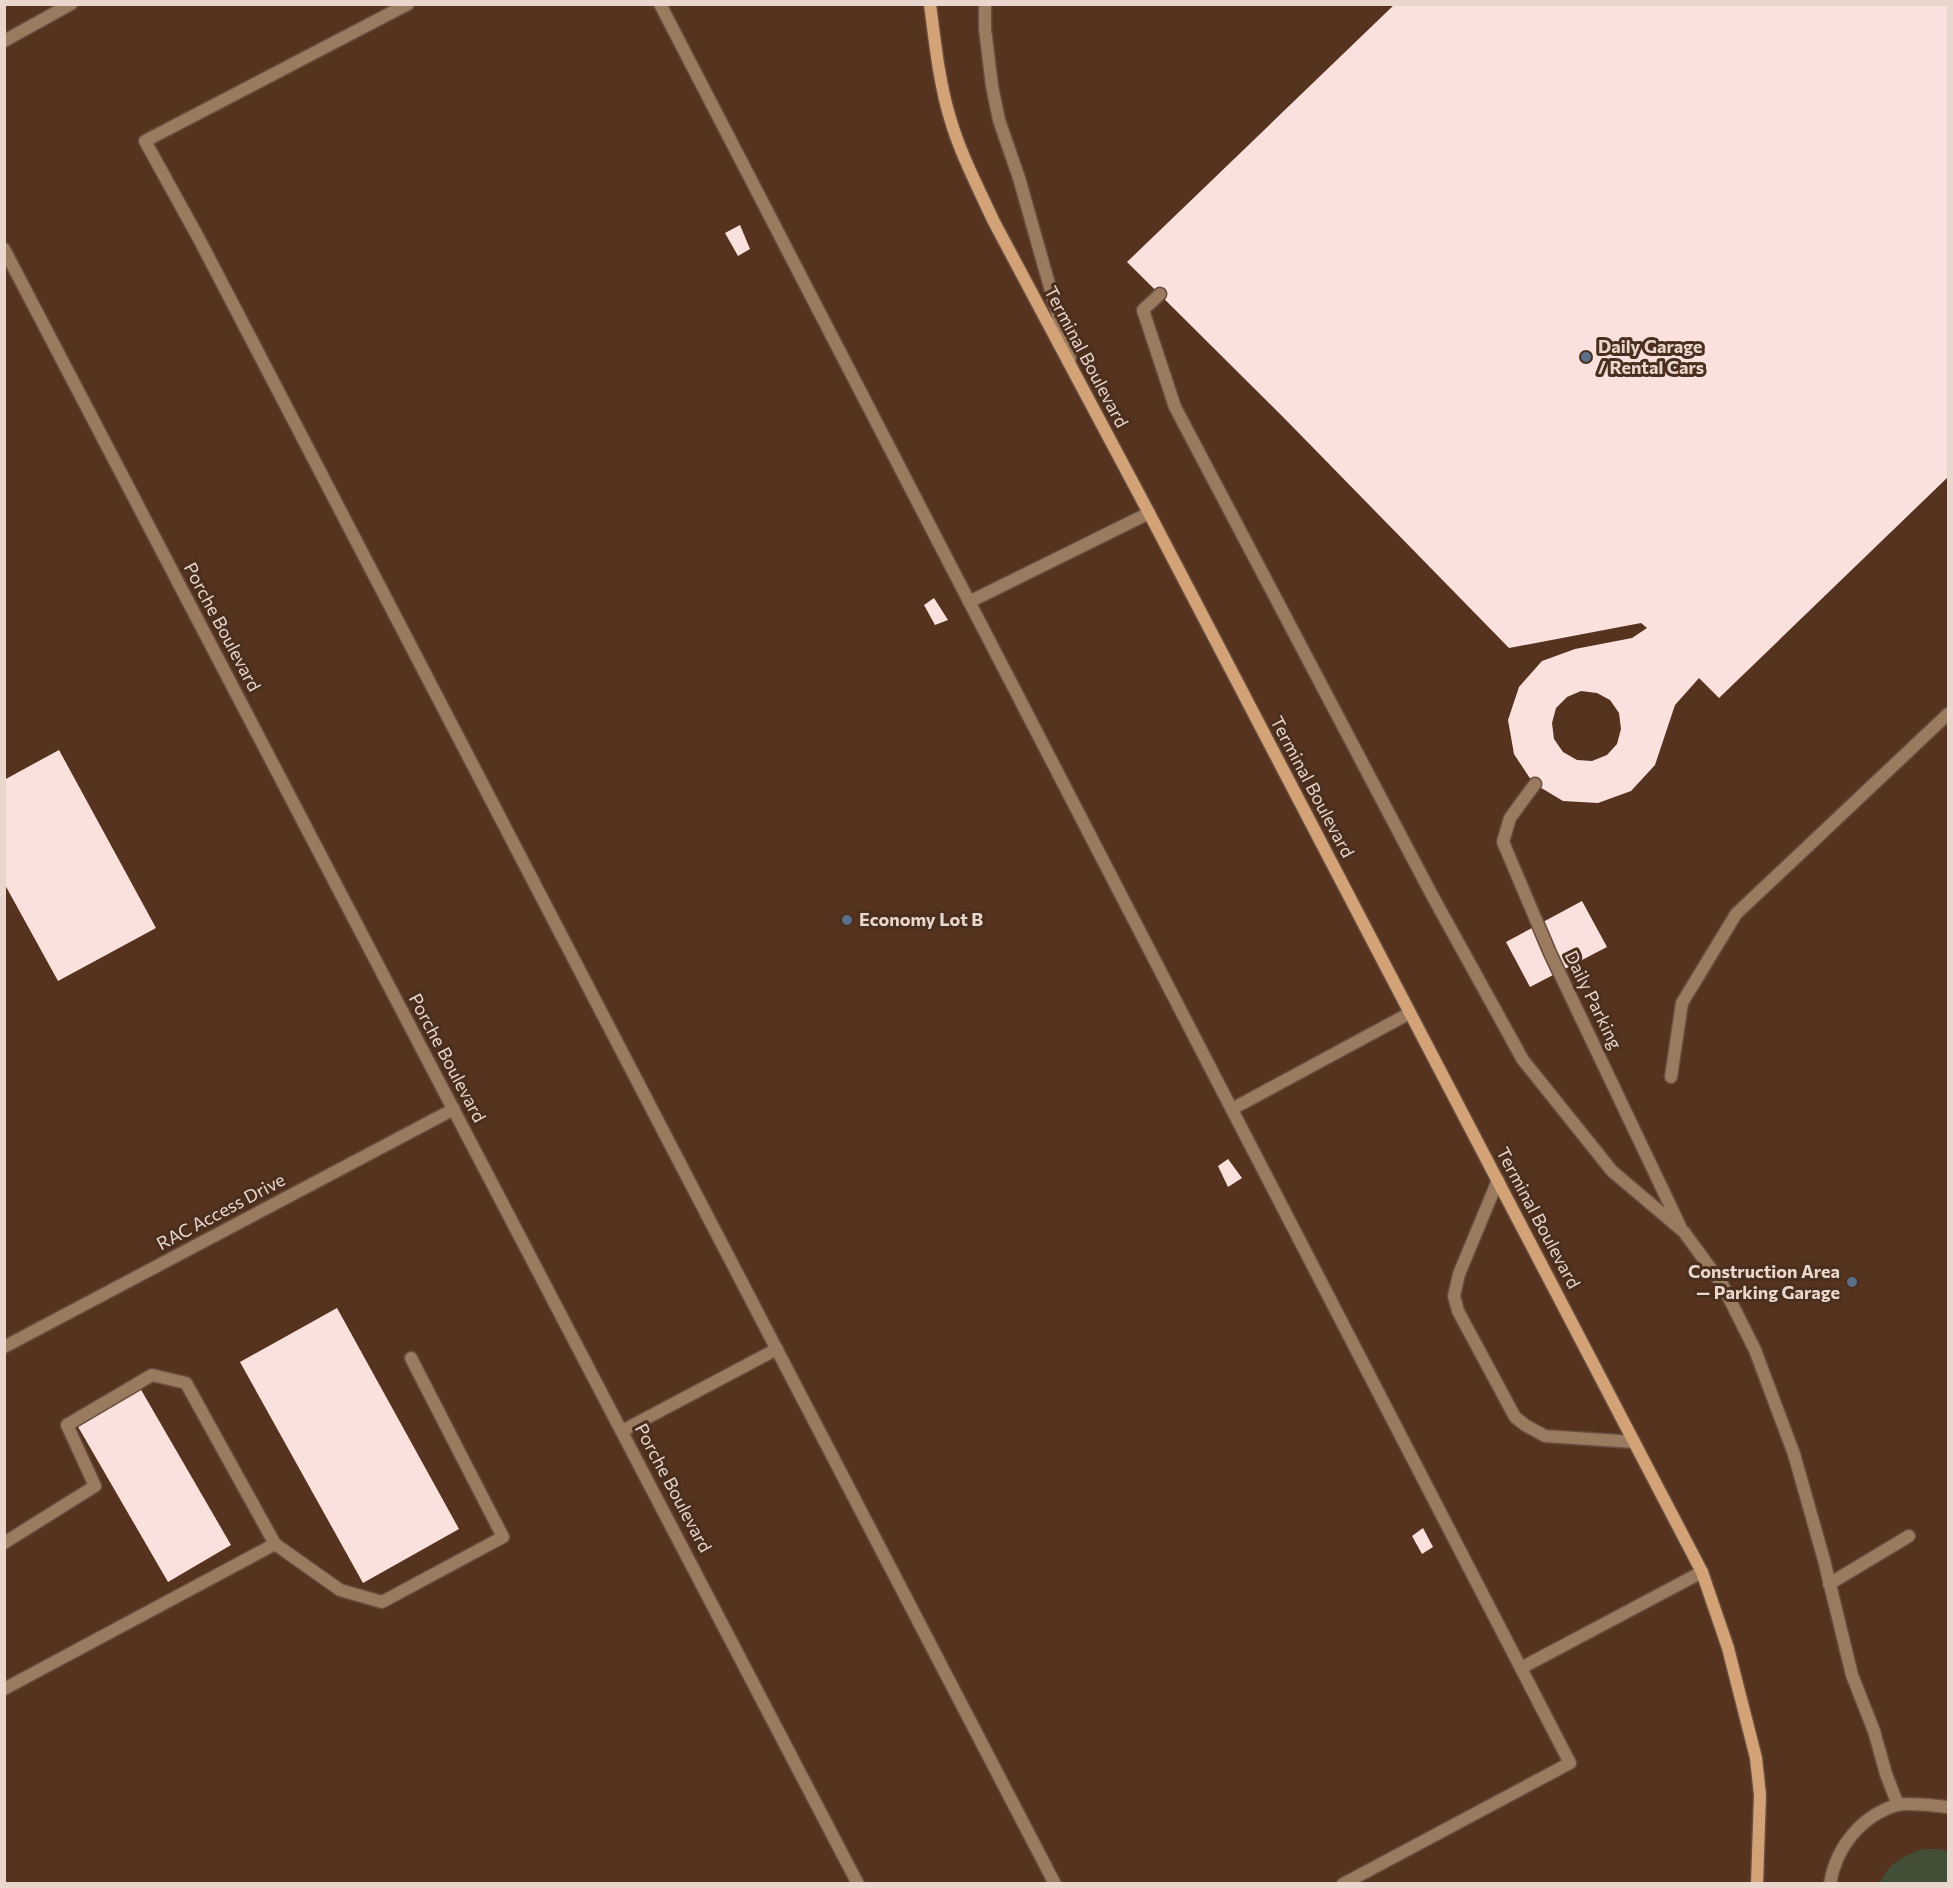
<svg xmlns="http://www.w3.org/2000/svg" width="1953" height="1888" viewBox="0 0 1953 1888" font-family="Commissioner,sans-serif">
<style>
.built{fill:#55331f}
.green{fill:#424e35}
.building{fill:#fbe1dd;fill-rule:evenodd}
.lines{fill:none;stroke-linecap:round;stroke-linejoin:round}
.lane-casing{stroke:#674c3e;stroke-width:15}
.street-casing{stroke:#674c3e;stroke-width:15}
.secondary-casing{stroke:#674c3e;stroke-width:15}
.lane{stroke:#9a7b60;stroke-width:12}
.street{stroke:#9a7b60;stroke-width:12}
.secondary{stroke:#d3a276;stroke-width:12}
.service-dot{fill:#5c6f8a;stroke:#4a2e1e;stroke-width:2}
.labels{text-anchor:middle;stroke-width:6;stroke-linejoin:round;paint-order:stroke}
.poi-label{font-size:18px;font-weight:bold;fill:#e9d7cd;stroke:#4a2e1e;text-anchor:start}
.street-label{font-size:18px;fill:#e9d7cd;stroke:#4a2e1e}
</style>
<rect width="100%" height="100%" fill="#4a2e1e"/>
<!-- built -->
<rect class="built" x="5" y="5" width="1943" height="1878"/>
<!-- green -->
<path class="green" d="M1922,1849H1941L1948,1852V1883H1879C1890,1863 1900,1857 1922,1849Z"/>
<!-- building -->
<g class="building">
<path d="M1395,4H1948V477L1719,698L1699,678L1675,705L1655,765L1631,791L1598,803L1563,801L1533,783L1514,754L1508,720L1519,687L1542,661L1575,649L1632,638L1647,628L1641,623L1509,648L1286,420L1127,262ZM1581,691L1597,693L1610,700L1619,713L1621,729L1617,744L1607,755L1592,761L1577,760L1563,752L1554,739L1552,723L1556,708L1567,697Z"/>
<polygon points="740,225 750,249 738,256 725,233"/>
<polygon points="934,598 948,620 935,625 924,605"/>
<polygon points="59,750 156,928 58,981 4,883 4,780"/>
<polygon points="1582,901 1607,947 1530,987 1506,942"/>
<polygon points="1228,1159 1242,1178 1228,1187 1218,1166"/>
<polygon points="337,1308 459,1529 363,1583 240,1362"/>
<polygon points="140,1388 231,1545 168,1582 77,1425"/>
<polygon points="1423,1528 1433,1547 1422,1554 1412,1536"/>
</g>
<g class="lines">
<defs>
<g id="lane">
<polyline points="408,4 145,141 198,237 1055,1884"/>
<polyline points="660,4 1570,1763 1343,1884"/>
<polyline points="985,4 985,29 992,86 999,120 1019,178 1070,358"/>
<polyline points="1160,294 1143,310 1175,407 1433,897 1523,1060 1612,1171 1684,1232 1722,1284 1755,1350 1794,1454 1824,1560 1852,1675 1874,1731 1886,1774 1898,1805"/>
<polyline points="969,602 1149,513"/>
<polyline points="1535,784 1510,818 1503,842 1550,953 1680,1226"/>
<polyline points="1671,1077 1682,1003 1736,914 1948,714"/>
<polyline points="1232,1109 1410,1013"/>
<polyline points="1498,1180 1459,1274 1454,1296 1458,1311 1515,1417 1525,1425 1545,1436 1634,1442"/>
<polyline points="4,1347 454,1109"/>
<polyline points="622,1431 777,1349"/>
<polyline points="4,1543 95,1486 67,1425 152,1375 186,1383 275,1544 4,1689"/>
<polyline points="275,1544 340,1590 382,1602 503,1537 411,1358"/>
<polyline points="1829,1584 1909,1536"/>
<polyline points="1521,1668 1702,1572"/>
<path d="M1830,1884C1836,1847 1861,1816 1897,1805C1909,1802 1935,1806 1948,1807"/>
</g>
<g id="street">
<polyline points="4,41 71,4"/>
<polyline points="4,249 858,1884"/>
</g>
<path id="secondary" d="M930,4C935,42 939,82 950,118C960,153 978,187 993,220L1149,513L1702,1572L1728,1648L1756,1758L1760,1795L1757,1884"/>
</defs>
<!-- lane casing -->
<use href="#lane" class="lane-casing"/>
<!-- street casing -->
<use href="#street" class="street-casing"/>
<!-- secondary casing -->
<use href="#secondary" class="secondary-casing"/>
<!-- lane -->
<use href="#lane" class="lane"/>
<!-- street -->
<use href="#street" class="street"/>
<!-- secondary -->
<use href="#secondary" class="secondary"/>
</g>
<!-- markers -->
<g class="service-dot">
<circle cx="1586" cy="357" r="6"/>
<circle cx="847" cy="920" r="6"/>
<circle cx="1852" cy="1282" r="6"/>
</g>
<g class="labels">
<!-- poi labels -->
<g class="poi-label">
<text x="1598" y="353">Daily Garage<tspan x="1598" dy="21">/ Rental Cars</tspan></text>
<text x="859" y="926">Economy Lot B</text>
<text x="1840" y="1278" text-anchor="end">Construction Area<tspan x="1840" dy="21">— Parking Garage</tspan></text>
</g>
<!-- street labels -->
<g class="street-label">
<text transform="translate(1086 357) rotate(62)" y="6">Terminal Boulevard</text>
<text transform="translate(222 627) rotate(62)" y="6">Porche Boulevard</text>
<text transform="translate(1312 787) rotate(62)" y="6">Terminal Boulevard</text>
<text transform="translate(1593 1000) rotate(64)" y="6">Daily Parking</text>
<text transform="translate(447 1058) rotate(62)" y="6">Porche Boulevard</text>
<text transform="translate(221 1212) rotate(-28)" y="6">RAC Access Drive</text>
<text transform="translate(1538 1218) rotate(62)" y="6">Terminal Boulevard</text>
<text transform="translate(673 1488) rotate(62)" y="6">Porche Boulevard</text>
</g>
</g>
<!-- border -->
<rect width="1953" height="1888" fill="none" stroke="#e9d7cd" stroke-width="12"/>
</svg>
